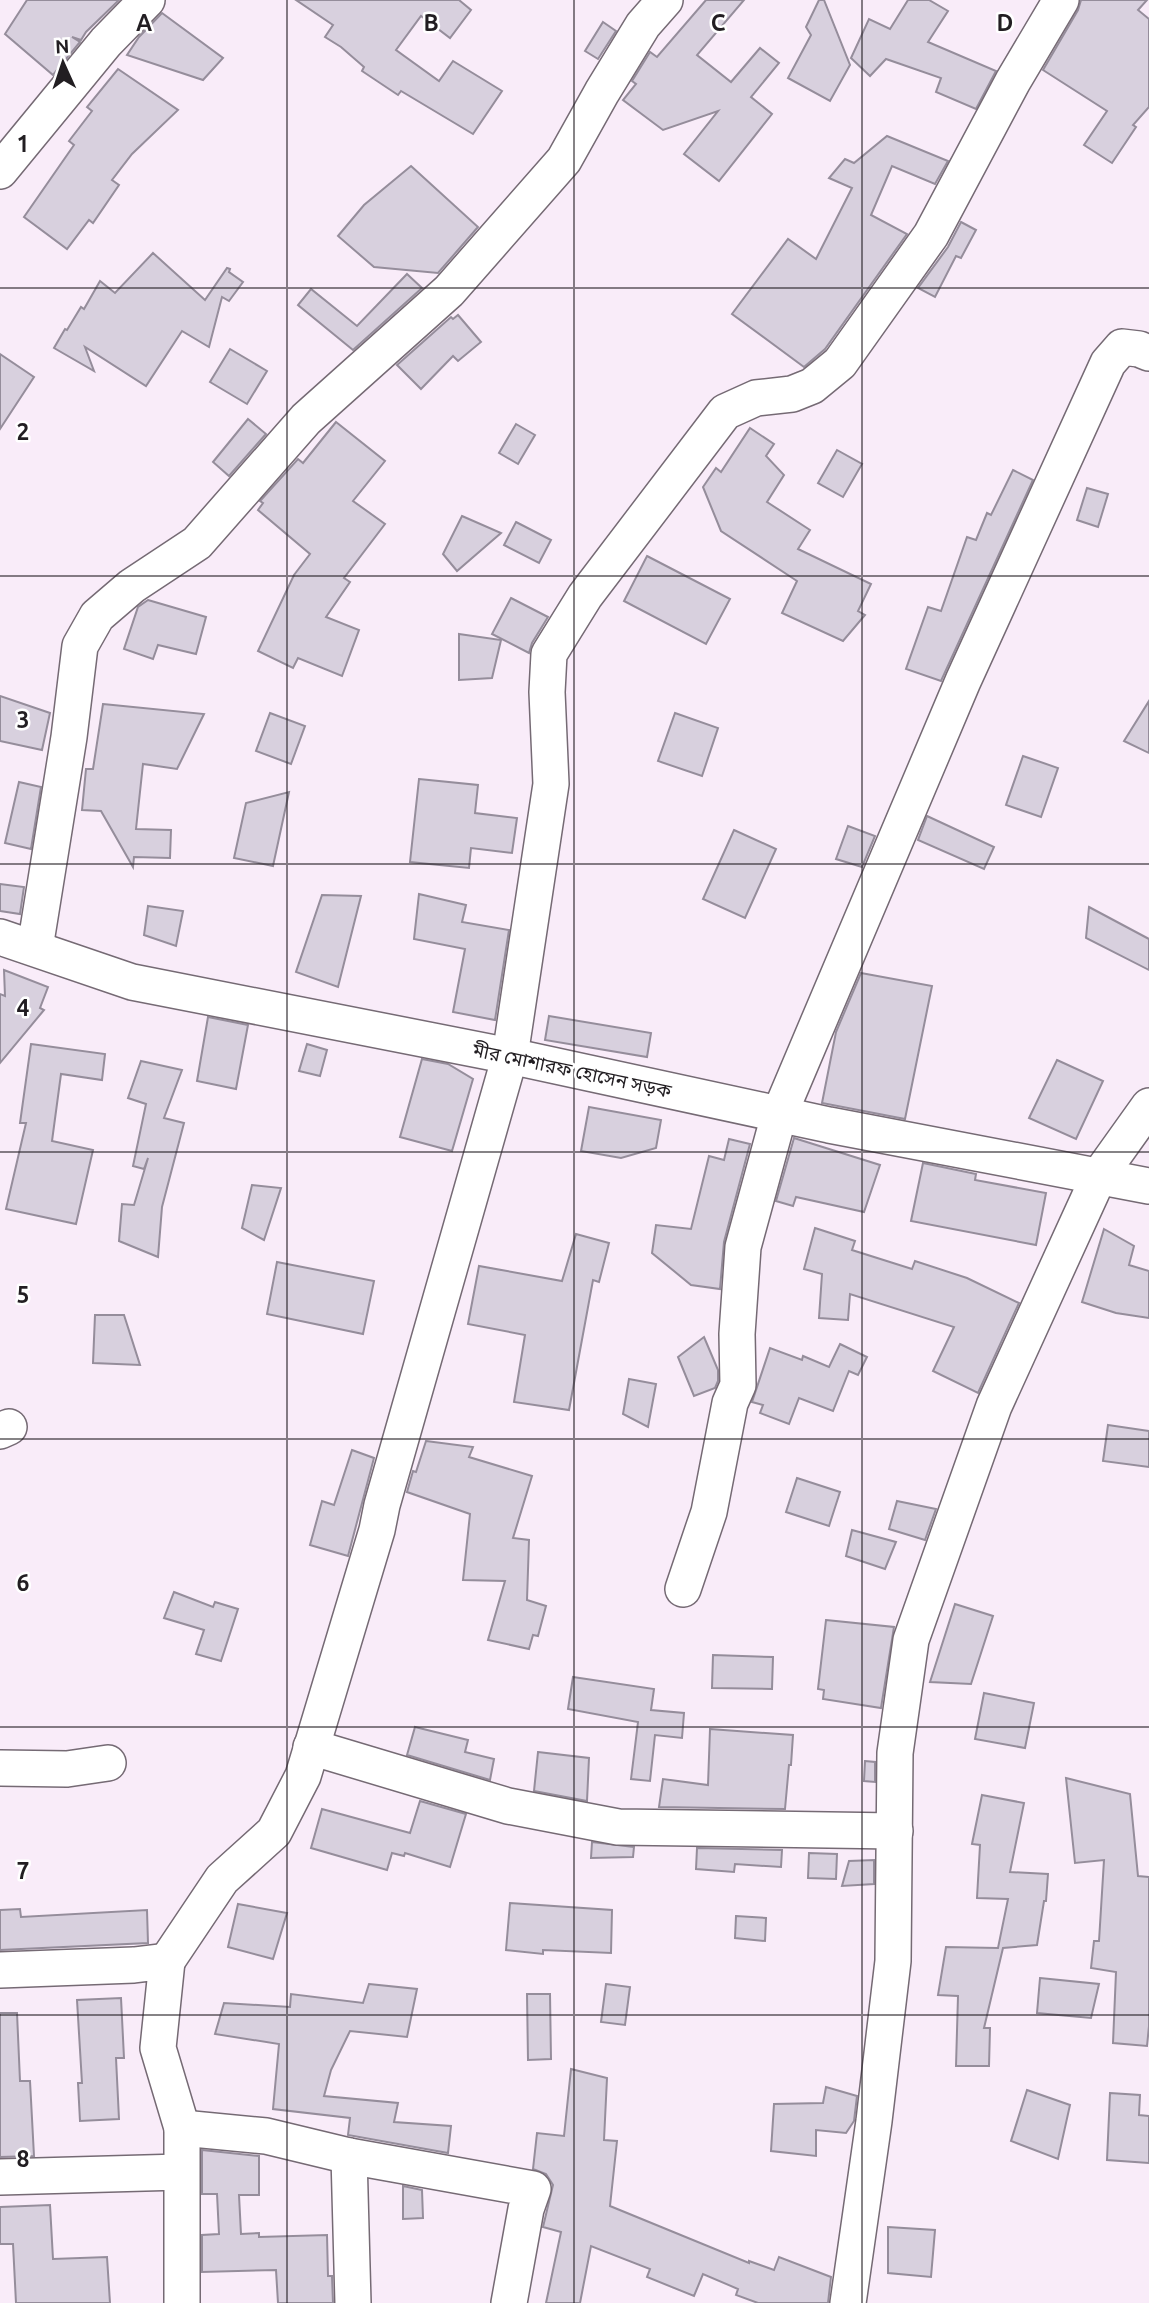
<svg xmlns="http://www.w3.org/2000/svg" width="1149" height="2303" viewBox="0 0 1149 2303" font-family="Ubuntu,'Noto Sans Bengali',sans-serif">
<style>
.building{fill:#d8d0de;stroke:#958d9b;stroke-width:2}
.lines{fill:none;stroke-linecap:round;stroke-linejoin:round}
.minor-casing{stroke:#756a74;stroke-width:38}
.minor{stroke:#fff;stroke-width:35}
.grid{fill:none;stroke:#221e22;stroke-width:2;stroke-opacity:0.55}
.labels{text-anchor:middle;stroke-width:5;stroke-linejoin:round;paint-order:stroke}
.street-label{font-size:19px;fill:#221e22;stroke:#fff}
.grid-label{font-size:23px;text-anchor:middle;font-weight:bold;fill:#221e22;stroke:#fff;stroke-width:5;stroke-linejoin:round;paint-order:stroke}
</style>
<rect width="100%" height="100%" fill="#f9ecf9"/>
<!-- building -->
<g class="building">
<polygon points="27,0 119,0 86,32 81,40 72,37 80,42 53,75 5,34"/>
<polygon points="296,0 459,0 471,10 450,38 421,16 396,50 439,81 453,61 502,91 473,134 401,91 398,95 362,71 364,67 341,47 325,37 333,25"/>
<polygon points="706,0 744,0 697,55 731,82 760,48 779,63 751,97 772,114 719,181 684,154 718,111 663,130 623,100 636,84 632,81 650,52 657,57"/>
<polygon points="819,0 824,0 850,65 830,101 788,78 811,35 806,27"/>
<polygon points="908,0 929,0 948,11 928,42 996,71 976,109 936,92 941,78 886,59 870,76 851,58 869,19 890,29"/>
<polygon points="1081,0 1147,0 1138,10 1149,19 1149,107 1133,125 1136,127 1112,163 1084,145 1107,111 1043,70 1078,10"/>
<polygon points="162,13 223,58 203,80 127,55 139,37"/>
<polygon points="603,22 616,31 598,59 585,51"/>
<polygon points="118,69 178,110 132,154 112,180 119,185 93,223 89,220 67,249 24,217 74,145 69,141 92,111 87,107"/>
<polygon points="887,136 948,161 935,184 892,166 871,215 907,234 825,349 804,367 732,314 788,239 816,259 852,188 829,178 845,159 854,163"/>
<polygon points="411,166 478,227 438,273 374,267 338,236 364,205"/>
<polygon points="961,222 976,230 961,258 956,256 935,297 918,288 948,247"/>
<polygon points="153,253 205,300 227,268 230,269 229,272 243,282 229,301 222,297 209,347 182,331 146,386 85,347 94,371 54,348 65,329 67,330 81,307 84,309 100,281 115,293"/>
<polygon points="407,274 422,288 353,350 298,305 311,289 357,326"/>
<polygon points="458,315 481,342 458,361 453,356 421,389 397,365 451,317 453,319"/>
<polygon points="230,349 267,371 247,404 210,382"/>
<polygon points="0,354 34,377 0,429"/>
<polygon points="248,419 266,434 229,476 213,462"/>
<polygon points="336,422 385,461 353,501 385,524 344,578 350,582 326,617 359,630 342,676 298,658 293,668 258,651 294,575 310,554 258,510 263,503 260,501 298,459 303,463"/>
<polygon points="516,424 535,435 518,464 499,453"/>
<polygon points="750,428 774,444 766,456 784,475 767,502 810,530 798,549 871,584 858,611 865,615 843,641 782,613 797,581 721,531 703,487 716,468 721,472"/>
<polygon points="837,450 862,464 843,497 818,483"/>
<polygon points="1013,470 1033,480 941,681 906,669 928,607 941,611 967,537 976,540 987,513 991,515"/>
<polygon points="1087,488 1108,494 1098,527 1077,520"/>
<polygon points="462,516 501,533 457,571 443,554"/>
<polygon points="516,522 551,540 539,563 504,545"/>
<polygon points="647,556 730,599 706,644 624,601"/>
<polygon points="511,598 548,617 532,643 529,653 492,634"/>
<polygon points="148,600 206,617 196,654 158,645 153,659 124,649 138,607"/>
<polygon points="459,634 501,640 492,678 459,680"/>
<polygon points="0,696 50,713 42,750 0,741"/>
<polygon points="1149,701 1149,753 1124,741"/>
<polygon points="103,704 204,714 177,769 143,764 136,829 171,830 170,858 134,857 133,867 101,811 82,810 86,769 93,769"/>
<polygon points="270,713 305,726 291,764 256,751"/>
<polygon points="675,713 718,728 702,776 658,761"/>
<polygon points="1023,756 1058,768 1041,817 1006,805"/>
<polygon points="419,779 478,785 475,813 517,818 512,853 471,848 469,868 410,862"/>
<polygon points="19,782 41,787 31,849 5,843"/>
<polygon points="289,792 273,866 234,858 246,803"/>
<polygon points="927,816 994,847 984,869 918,840"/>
<polygon points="848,826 875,836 862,867 836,859"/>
<polygon points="734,830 776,849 745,918 703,899"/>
<polygon points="0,884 24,887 20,914 0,911"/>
<polygon points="419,894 466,905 462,922 509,930 495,1020 453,1012 465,949 414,939"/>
<polygon points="322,895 361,896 338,987 296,972"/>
<polygon points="148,906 183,911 176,946 144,935"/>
<polygon points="1089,907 1149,939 1149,970 1086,938"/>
<polygon points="4,970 48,987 40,1008 44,1010 0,1063 0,994 5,996"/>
<polygon points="861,973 932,986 905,1119 822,1103 836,1032"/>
<polygon points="549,1016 651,1033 647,1057 545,1040"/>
<polygon points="208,1017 248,1025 236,1089 197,1081"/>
<polygon points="31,1044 105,1054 102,1080 61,1074 52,1141 93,1150 76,1224 6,1209 26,1123 20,1123"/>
<polygon points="307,1044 327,1050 320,1076 299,1071"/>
<polygon points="422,1059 448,1064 473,1079 452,1151 400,1137"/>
<polygon points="1057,1060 1103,1081 1076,1139 1029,1118"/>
<polygon points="141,1061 182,1070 164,1118 184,1123 162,1207 158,1257 119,1241 122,1204 134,1205 148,1158 144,1169 133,1166 146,1104 128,1098"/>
<polygon points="589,1107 661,1120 656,1148 621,1158 581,1151"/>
<polygon points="794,1138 880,1165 864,1212 796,1197 793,1206 776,1201"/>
<polygon points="729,1139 750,1144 724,1242 720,1289 691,1285 652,1253 656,1225 691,1229 709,1156 724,1160"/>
<polygon points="923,1163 976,1174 975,1180 1046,1193 1036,1245 911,1221"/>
<polygon points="252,1185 281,1188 264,1240 242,1228"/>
<polygon points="815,1228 855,1241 852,1250 912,1269 915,1261 967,1278 1019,1303 978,1393 933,1371 954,1327 850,1294 848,1320 819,1318 822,1274 804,1269"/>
<polygon points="1104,1229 1134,1246 1129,1265 1149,1271 1149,1318 1116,1313 1082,1302"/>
<polygon points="576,1234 609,1243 599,1282 593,1280 569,1410 514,1402 525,1335 468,1324 479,1266 562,1281"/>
<polygon points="277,1262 374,1281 363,1334 267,1314"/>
<polygon points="95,1315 124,1315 140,1365 93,1363"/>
<polygon points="704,1337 718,1370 718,1381 715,1388 694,1396 678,1357"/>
<polygon points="840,1344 867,1357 858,1375 849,1371 833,1411 799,1398 789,1424 760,1413 763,1405 752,1402 770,1348 802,1360 803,1356 829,1367"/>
<polygon points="629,1379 656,1384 648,1427 623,1414"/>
<polygon points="1108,1425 1149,1431 1149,1467 1103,1461"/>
<polygon points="426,1441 473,1447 469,1457 532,1476 513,1538 529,1540 527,1600 546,1606 538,1636 533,1635 529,1649 488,1640 505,1581 463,1580 470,1514 407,1492 413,1471 416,1472"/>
<polygon points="352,1450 374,1458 348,1556 310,1545 322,1501 334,1505"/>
<polygon points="797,1478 840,1492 829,1526 786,1512"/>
<polygon points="897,1501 936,1509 925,1540 889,1529"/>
<polygon points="852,1530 896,1542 885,1569 846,1556"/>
<polygon points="174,1592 213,1607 215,1602 238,1609 221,1661 196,1654 204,1630 164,1618"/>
<polygon points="955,1604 993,1616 971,1684 930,1682"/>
<polygon points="826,1620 894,1627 881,1708 823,1699 824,1690 818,1689"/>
<polygon points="713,1655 773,1657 772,1689 712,1688"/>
<polygon points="573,1677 654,1689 651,1710 684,1713 682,1738 655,1735 650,1781 631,1779 638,1722 568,1709"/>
<polygon points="984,1693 1034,1703 1025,1748 975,1739"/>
<polygon points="415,1727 468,1740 465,1752 494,1759 490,1780 407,1755"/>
<polygon points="710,1729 793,1735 791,1765 789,1765 785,1809 659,1807 663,1779 708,1785"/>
<polygon points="538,1752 589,1758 587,1801 534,1791"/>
<polygon points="865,1761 875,1762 875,1782 864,1781"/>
<polygon points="1066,1778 1130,1794 1138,1876 1149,1877 1149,2026 1147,2046 1113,2043 1116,1972 1091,1968 1094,1941 1099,1941 1104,1860 1075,1863"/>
<polygon points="982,1795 1024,1803 1010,1872 1048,1874 1046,1901 1044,1901 1037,1945 1003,1948 984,2028 990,2028 989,2066 956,2066 958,1996 938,1995 946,1947 998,1948 1008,1899 977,1898 980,1845 972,1844"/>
<polygon points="420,1801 466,1814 450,1867 405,1853 404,1856 392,1853 387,1870 311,1848 322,1809 410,1833"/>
<polygon points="592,1842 634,1847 633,1857 591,1858"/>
<polygon points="697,1848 782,1850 781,1867 735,1864 734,1872 696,1869"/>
<polygon points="809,1853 837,1854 836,1879 808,1878"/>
<polygon points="874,1860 874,1884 842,1886 849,1861"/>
<polygon points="510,1903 612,1910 611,1953 543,1950 543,1954 506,1950"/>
<polygon points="238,1904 287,1913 273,1959 228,1947"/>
<polygon points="20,1909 21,1917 147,1910 148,1943 0,1950 0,1910"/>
<polygon points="736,1916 766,1918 765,1941 735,1938"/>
<polygon points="1040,1978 1099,1984 1091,2018 1037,2013"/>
<polygon points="369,1984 417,1989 407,2037 350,2031 331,2070 324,2096 398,2103 394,2122 451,2126 448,2153 348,2135 350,2118 273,2109 279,2044 215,2034 224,2003 290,2007 291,1994 363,2003"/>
<polygon points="606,1984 630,1987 625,2025 601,2022"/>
<polygon points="527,1994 550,1994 551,2059 528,2060"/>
<polygon points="121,1998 124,2058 116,2058 119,2119 80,2121 78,2083 82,2083 77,2000"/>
<polygon points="0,2013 17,2013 20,2081 30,2081 34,2156 0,2157"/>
<polygon points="571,2069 607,2078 604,2140 617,2141 610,2206 749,2263 749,2261 774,2270 779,2257 831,2277 828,2303 758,2303 736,2295 738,2289 703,2274 694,2296 647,2277 650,2269 591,2246 580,2303 546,2303 561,2232 543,2227 553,2185 546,2174 533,2169 537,2133 564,2136"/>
<polygon points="826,2087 857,2096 854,2121 846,2133 816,2130 816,2156 771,2151 774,2104 823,2103"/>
<polygon points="1027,2090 1070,2105 1058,2159 1011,2141"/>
<polygon points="1110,2093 1140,2095 1139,2115 1149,2116 1149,2163 1107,2160"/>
<polygon points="202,2150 259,2156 259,2195 239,2195 241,2234 259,2233 259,2237 327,2235 328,2276 332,2276 333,2303 278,2303 276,2270 202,2272 202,2235 219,2234 217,2194 202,2194"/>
<polygon points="403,2186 422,2190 423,2218 403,2219"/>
<polygon points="50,2205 53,2259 107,2257 110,2303 16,2303 13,2244 0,2244 0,2207"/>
<polygon points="888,2227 935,2230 931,2277 888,2273"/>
</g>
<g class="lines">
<defs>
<g id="minor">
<polyline points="0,171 106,42 147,0"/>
<polyline points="0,937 132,982 510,1056 829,1125 1149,1186"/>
<polyline points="35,948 69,737 80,646 97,616 132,586 197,543 306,419 449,291 564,160 602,92 643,25 665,0"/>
<polyline points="0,1431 9,1427"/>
<polyline points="683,1589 709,1512 730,1403 738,1385 737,1334 743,1247 779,1115 963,681 1108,363 1122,347 1139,349 1149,353"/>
<polyline points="311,1747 508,1806 618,1827 895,1831"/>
<polyline points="0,1768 67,1769 108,1763"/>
<polyline points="167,1961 222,1879 274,1832 303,1776 377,1530 382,1505 510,1056 551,784 547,692 549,654 585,596 725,412 756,398 792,394 812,386 840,363 931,235 1013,81 1061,0"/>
<polyline points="0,1970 134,1965 167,1961 158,2048 182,2128 182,2303"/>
<polyline points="182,2128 266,2136 349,2156 533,2189 526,2209 509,2303"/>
<polyline points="349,2156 353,2303"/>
<polyline points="0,2177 181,2172"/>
<polyline points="848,2303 874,2121 893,1961 895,1753 911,1640 994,1406 1099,1176 1149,1106"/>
</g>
</defs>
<!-- minor casing -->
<use href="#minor" class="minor-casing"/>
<!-- minor -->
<use href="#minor" class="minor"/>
</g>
<!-- grid -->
<path class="grid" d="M287,0V2303M574,0V2303M862,0V2303M0,288H1149M0,576H1149M0,864H1149M0,1152H1149M0,1439H1149M0,1727H1149M0,2015H1149"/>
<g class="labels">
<!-- street labels -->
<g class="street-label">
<text transform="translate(572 1070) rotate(12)" y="7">মীর মোশারফ হোসেন সড়ক</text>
</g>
</g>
<g class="grid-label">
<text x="144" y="31">A</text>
<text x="431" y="31">B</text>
<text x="718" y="31">C</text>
<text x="1005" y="31">D</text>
<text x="23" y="152">1</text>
<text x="23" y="440">2</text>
<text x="23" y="728">3</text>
<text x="23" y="1016">4</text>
<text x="23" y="1303">5</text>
<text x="23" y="1591">6</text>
<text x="23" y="1879">7</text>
<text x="23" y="2167">8</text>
</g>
<!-- north arrow -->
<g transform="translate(63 63) rotate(357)" stroke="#ffffff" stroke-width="5" paint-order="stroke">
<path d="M0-5L12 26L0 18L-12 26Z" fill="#221e22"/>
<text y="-10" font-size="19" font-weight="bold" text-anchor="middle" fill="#221e22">N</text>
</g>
</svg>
